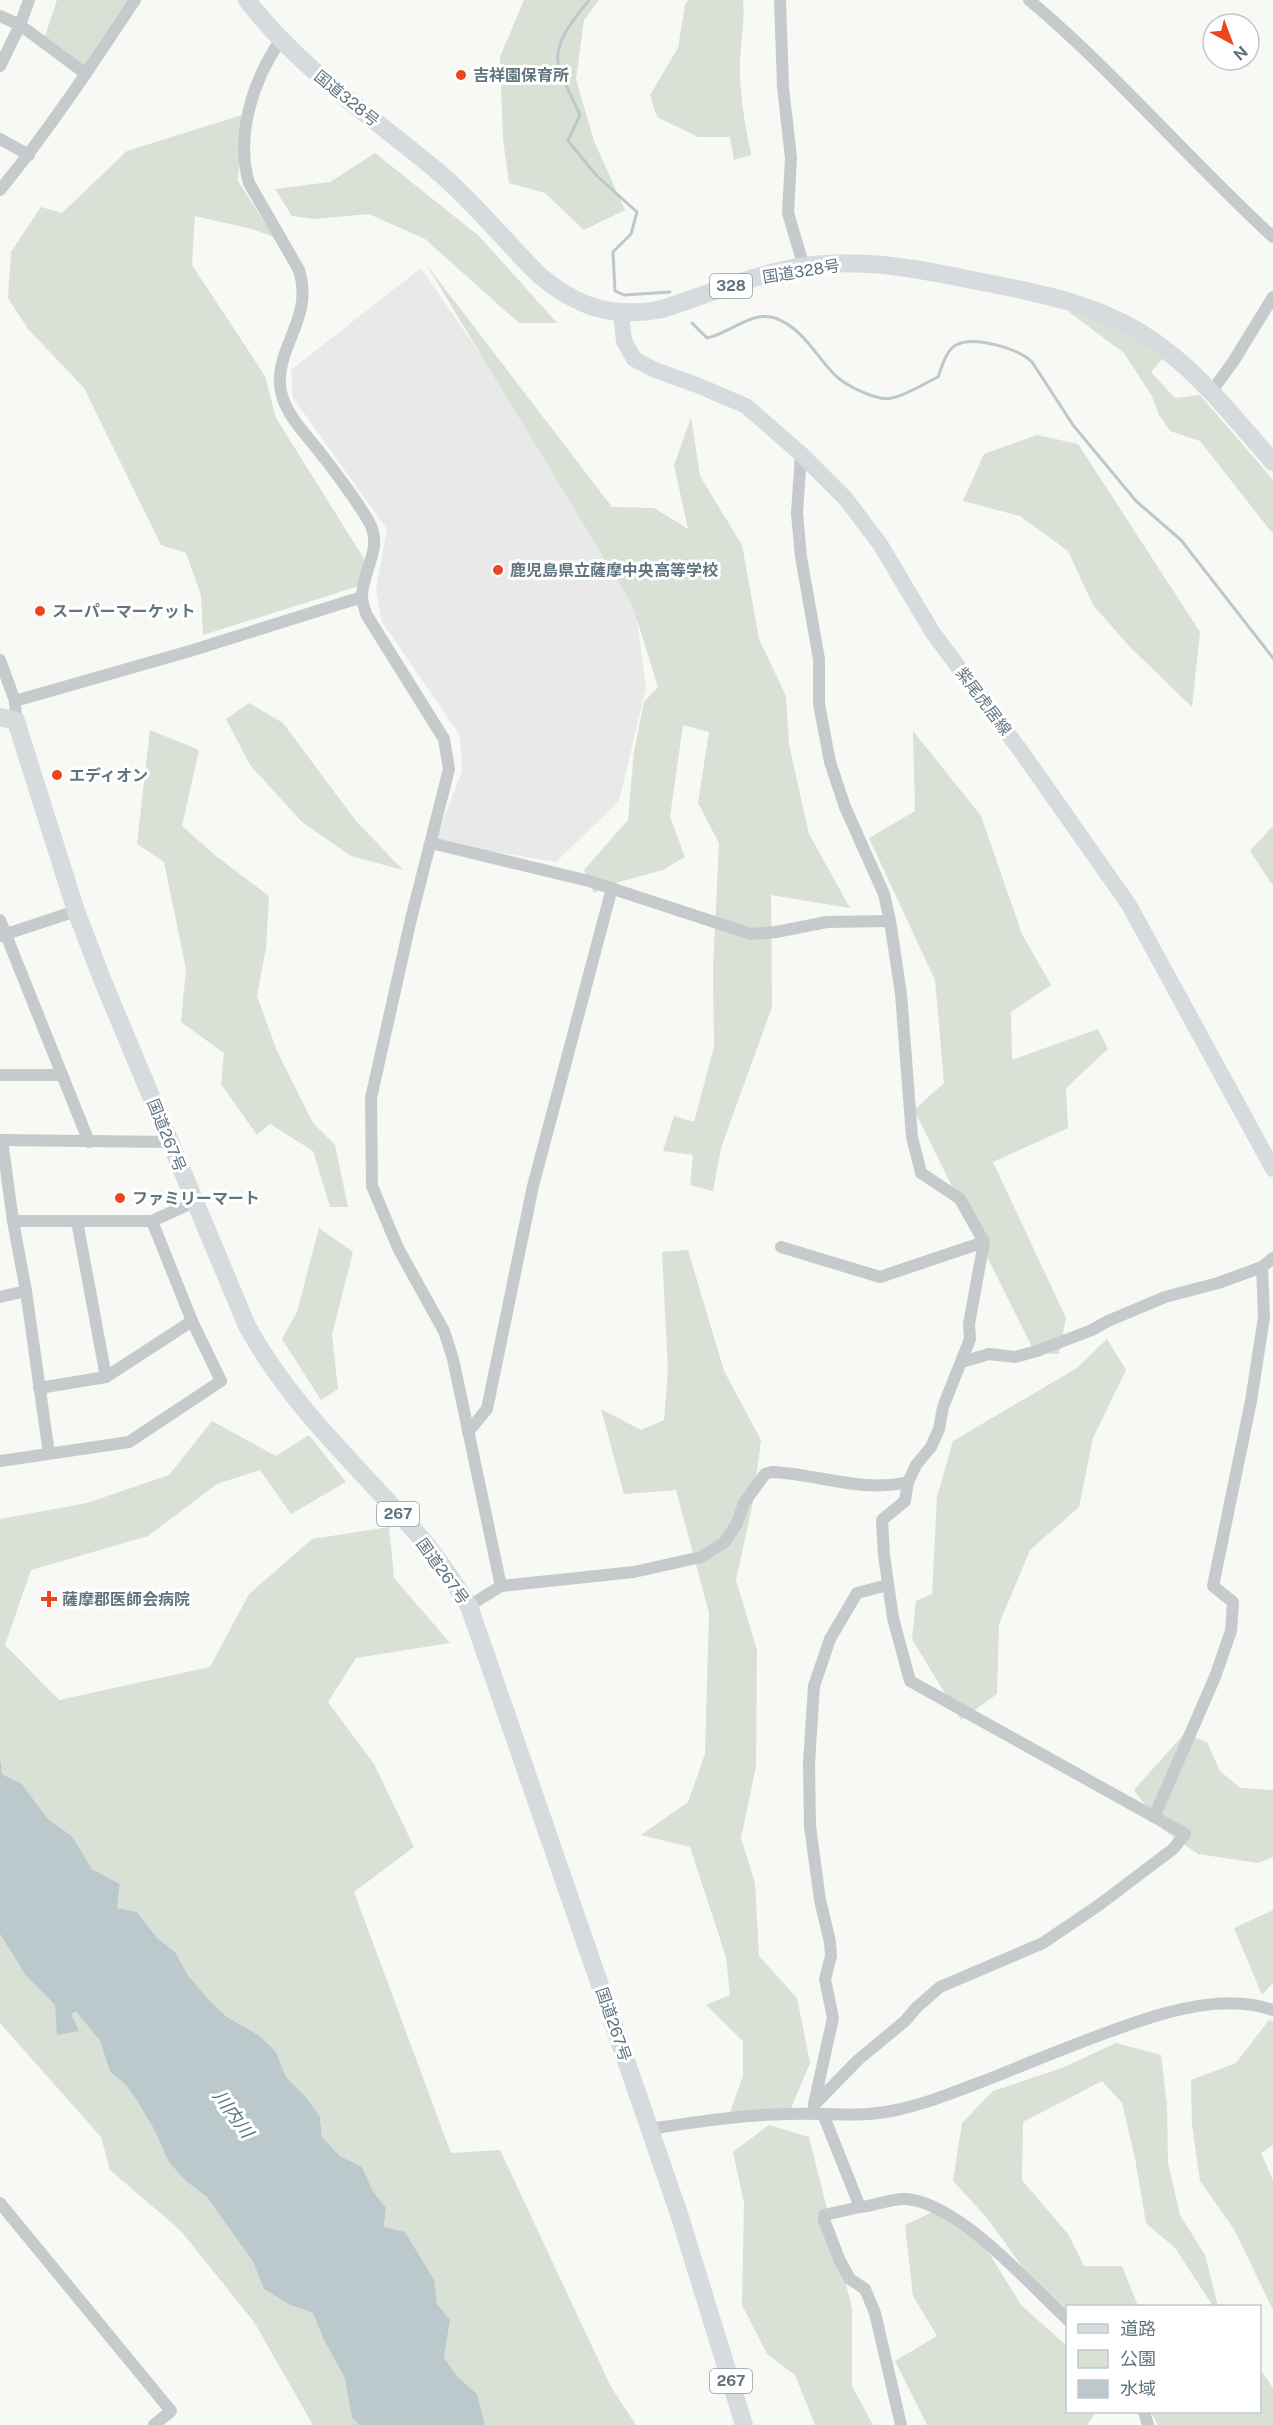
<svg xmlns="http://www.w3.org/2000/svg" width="1273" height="2425" viewBox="0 0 1273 2425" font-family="'Public Sans','Noto Sans JP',sans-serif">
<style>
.built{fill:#e8e9e8}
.green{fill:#d9e0d5}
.water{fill:#bcc9cc}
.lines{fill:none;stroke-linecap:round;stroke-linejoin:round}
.stream{stroke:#bcc9cc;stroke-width:3}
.minor{stroke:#c5cacc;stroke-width:12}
.major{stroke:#d6dbde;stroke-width:16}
.highway{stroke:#d6dbde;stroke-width:18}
.poi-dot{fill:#ec4620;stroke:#fff;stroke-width:2}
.labels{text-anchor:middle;stroke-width:6;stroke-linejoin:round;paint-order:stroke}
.shield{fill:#fff;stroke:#909ea7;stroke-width:1.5}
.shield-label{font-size:15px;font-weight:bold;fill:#617581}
.poi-label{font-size:16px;font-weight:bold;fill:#617581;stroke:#fff;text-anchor:start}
.street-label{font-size:16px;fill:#617581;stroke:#fff}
.water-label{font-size:18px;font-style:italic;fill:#5c757c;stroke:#fff}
</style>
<rect width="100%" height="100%" fill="#f8f8f4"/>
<!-- built -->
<polygon class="built" points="421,268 548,453 634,598 646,688 619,801 556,862 435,842 462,771 460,735 382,622 376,590 387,529 293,398 291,370"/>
<!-- green -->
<g class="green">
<polygon points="57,0 135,0 86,74 43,42"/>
<polygon points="524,0 599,0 584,20 576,79 594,141 625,210 584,230 545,193 509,183 503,139 500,57"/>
<path d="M688,0H743C745,21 741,40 740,61C739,93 745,123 751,155L734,160L730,137H698L657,117L650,95L678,48L685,5Z"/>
<polygon points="242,115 238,181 274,237 252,229 195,216 192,265 265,376 276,418 366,562 359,586 203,635 201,595 186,553 161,545 84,388 28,329 8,298 11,252 41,207 62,213 127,151"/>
<polygon points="375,153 479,236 557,323 519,323 425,239 369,214 315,219 292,216 275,189 330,182"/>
<polygon points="426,264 612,507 654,508 688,529 674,465 691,418 700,476 742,545 759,639 786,696 789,745 809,834 850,908 771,895 772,1007 721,1148 713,1191 690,1185 693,1155 663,1151 674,1116 694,1122 714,1047 713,968 719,843 698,803 709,732 683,725 670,817 685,857 663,870 615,883 594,893 584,870 628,820 634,752 644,702 658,687 632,604"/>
<polygon points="1070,309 1102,320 1164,357 1151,372 1175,398 1200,395 1273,480 1273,534 1200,441 1170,431 1159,415 1152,396 1124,353 1069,312"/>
<polygon points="1037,435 1078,444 1200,632 1192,707 1129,646 1093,605 1068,551 1020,516 963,501 984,454"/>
<polygon points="249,703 283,723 356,821 403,870 351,856 302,822 250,765 226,719"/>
<polygon points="150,730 199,750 182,826 216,856 269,896 266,948 257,996 277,1051 313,1123 335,1145 348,1207 330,1207 313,1151 270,1124 257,1135 221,1084 224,1053 181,1022 186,969 164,862 137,844"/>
<polygon points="913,731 981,816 1022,934 1051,985 1011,1012 1012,1060 1098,1029 1108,1049 1066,1088 1068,1128 993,1162 1066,1318 1059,1354 1035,1353 914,1110 944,1083 935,980 869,838 915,811"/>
<polygon points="1273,826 1273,886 1250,851"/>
<polygon points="319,1228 353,1252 332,1335 338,1389 321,1400 282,1339 297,1312"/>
<polygon points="688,1250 724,1371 761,1440 753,1502 736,1580 757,1650 756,1766 741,1838 755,1883 759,1956 797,1998 810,2063 789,2113 729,2115 743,2076 743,2041 706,2005 730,1995 726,1957 690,1847 641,1835 688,1802 705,1754 709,1613 676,1490 624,1494 601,1409 641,1430 664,1420 668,1369 662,1252"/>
<polygon points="1107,1339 1126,1370 1093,1438 1079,1507 1030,1550 999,1624 997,1694 961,1720 912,1639 916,1601 932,1594 937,1497 953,1441 1077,1368"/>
<polygon points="212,1421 276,1456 309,1435 346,1482 291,1514 260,1470 217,1484 148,1536 31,1570 5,1645 59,1700 210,1667 249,1594 312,1539 389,1527 394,1578 450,1643 356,1658 328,1702 374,1764 414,1847 354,1892 451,2153 500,2150 611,2387 636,2425 485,2425 477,2394 458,2377 444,2358 450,2320 436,2304 433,2280 384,2227 386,2208 373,2191 362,2167 340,2156 322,2137 320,2117 306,2097 286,2077 276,2052 260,2036 227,2017 208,1999 188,1975 175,1952 157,1938 137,1912 117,1908 120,1884 92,1869 72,1836 48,1819 22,1784 2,1774 0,1757 0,1519 87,1503 169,1475"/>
<polygon points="1184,1734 1207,1742 1220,1771 1240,1788 1273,1790 1273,1857 1258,1863 1198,1854 1162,1829 1134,1790"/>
<polygon points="1273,1910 1273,1983 1262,1995 1234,1928"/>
<polygon points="0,1934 26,1976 55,2005 70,2014 76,2010 100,2041 110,2072 125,2084 136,2099 187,2182 207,2197 253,2262 264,2289 290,2305 313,2313 324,2340 346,2378 352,2418 359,2425 313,2425 254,2322 181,2231 110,2170 101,2137 0,2023"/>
<polygon points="1269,2020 1273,2022 1273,2145 1261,2153 1273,2180 1273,2310 1234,2229 1200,2181 1192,2124 1191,2080 1236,2063"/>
<polygon points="1116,2043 1161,2055 1167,2105 1168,2163 1180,2215 1205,2255 1218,2306 1213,2306 1175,2248 1146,2223 1135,2158 1122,2103 1102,2081 1023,2122 1022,2180 1068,2234 1084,2266 1122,2266 1138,2306 1068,2306 1067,2317 1045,2298 987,2218 953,2181 962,2123 993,2091 1062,2068"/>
<polygon points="769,2125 809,2137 852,2308 852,2386 873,2425 815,2425 795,2375 767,2354 742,2305 744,2203 733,2152"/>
<polygon points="934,2211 986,2248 1021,2305 1067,2346 1068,2412 1096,2412 1087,2425 927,2425 895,2361 937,2336 913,2296 905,2225"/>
<polygon points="1260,2369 1273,2388 1273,2425 1158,2425 1151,2412 1260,2412"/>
</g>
<!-- water -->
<polygon class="water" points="0,1757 2,1774 22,1784 48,1819 72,1836 92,1869 120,1884 117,1908 137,1912 157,1938 175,1952 188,1975 208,1999 227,2017 260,2036 276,2052 286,2077 306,2097 320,2117 322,2137 340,2156 362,2167 373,2191 386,2208 384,2227 405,2232 434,2280 437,2304 450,2320 444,2358 458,2377 477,2394 485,2425 359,2425 352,2418 345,2378 324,2340 313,2313 290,2305 264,2289 253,2262 207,2197 187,2182 169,2162 154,2129 136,2099 125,2084 110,2072 100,2041 76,2011 71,2014 79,2031 57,2035 55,2005 26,1976 0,1934"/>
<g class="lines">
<!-- stream -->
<g class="stream">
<path d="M589,0C576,17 555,39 558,62C559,74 575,103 580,115L568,141L597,176L637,212L631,234L613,252L615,291L624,295L670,292"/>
<path d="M692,323L707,338C729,334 752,310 775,318C803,328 815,355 834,374C844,385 878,402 892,398C907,395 923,384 938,377C942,367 946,350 956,345C974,335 1019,349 1032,362L1073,425L1136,501L1181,540L1273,658"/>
</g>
<!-- minor -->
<g class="minor">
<polyline points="780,0 783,87 791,158 788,213 804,267"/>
<path d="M1029,0C1116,73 1189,160 1273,237"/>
<polyline points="0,16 20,25 86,74"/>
<path d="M280,41C253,80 235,136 249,183L299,270C314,317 277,345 280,385C282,412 306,434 322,455C338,476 356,499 369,522C384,548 362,570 362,597C362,602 365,609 366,614L444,739L449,769L411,919L371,1098L372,1186L398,1248L444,1331L453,1359L501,1586"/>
<polyline points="0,66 20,25 29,0"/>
<polyline points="0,139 29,155"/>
<path d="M0,190C49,130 92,65 135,0"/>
<polyline points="1211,392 1233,362 1273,297"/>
<polyline points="0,660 15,701 16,721"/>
<polyline points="15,701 190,651 362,597"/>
<polyline points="431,843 589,881 751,934 776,932 827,922 890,921"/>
<polyline points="0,920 89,1142"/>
<polyline points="0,936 76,911"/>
<polyline points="0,1075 62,1075"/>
<polyline points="0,1140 170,1142"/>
<polyline points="2,1140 13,1221 26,1291 49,1454"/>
<polyline points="13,1221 152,1221 194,1202"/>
<polyline points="77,1221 106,1377"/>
<polyline points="781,1247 880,1277 984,1242"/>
<polyline points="0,1297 26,1291"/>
<polyline points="962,1362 989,1354 1015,1357 1037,1351 1092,1330 1108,1321 1165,1297 1218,1283 1262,1267 1273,1258"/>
<polyline points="39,1388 106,1377 192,1321"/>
<polyline points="468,1432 487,1409 533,1186 612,888"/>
<polyline points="0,1461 129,1442 221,1381 192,1321 152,1221"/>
<path d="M469,1606L501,1586L634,1572L701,1557L725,1542L737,1523L744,1503L765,1474L772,1472C819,1474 861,1493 908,1482L916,1465L931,1447L939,1429L943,1407L970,1339L969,1324L984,1242L960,1199L921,1173L912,1137L901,994L890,921L884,894L845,807L830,762L819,704V659L801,557L797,513L801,454"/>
<polyline points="1154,1817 1215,1677 1231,1631 1233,1602 1213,1586 1251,1401 1264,1317 1262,1267"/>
<polyline points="814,2104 833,2018 825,1979 831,1956 830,1942 820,1900 810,1826 809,1763 814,1686 830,1639 857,1593 888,1585"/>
<polyline points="814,2105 858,2060 905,2021 917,2007 940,1987 1043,1943 1099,1905 1173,1849 1185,1834 910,1681 893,1618 884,1555 882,1520 905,1501 908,1482"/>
<path d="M823,2114L860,2207C875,2206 891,2198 906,2199C959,2203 1029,2284 1068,2320"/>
<path d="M650,2129C696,2122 740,2115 786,2114C821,2112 856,2118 891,2111C927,2104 960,2090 994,2077C1046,2056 1098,2034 1152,2017C1191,2005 1234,1997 1273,2010"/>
<polyline points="0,2203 171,2411 154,2425"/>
<polyline points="860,2207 824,2215 824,2220 840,2261 850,2279 865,2289 875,2313 901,2425"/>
<polyline points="1144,2412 1148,2425"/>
</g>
<!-- major -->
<polyline class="major" points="621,313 624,341 634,359 655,370 697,385 746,406 801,454 846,499 880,544 933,633 1023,754 1129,905 1273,1169"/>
<!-- highway -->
<g class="highway">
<path d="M247,0C299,68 371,116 436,170C473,201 504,240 538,274C577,307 612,319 662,309C710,294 756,273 806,266C863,258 920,269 977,281C1041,293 1105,305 1159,345C1203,377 1237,421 1273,462"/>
<path d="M0,717L16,721L76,911L102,979L247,1326C292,1408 360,1468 421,1538C439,1559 454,1583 469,1606L679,2214L744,2425"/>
</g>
</g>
<!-- markers -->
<g class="poi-dot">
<circle cx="461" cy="75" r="6"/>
<circle cx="498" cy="570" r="6"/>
<circle cx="40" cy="611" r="6"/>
<circle cx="57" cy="775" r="6"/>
<circle cx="120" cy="1198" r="6"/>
<path d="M46 1590h6v6h6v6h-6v6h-6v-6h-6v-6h6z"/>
</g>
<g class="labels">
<!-- shield labels -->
<g class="shield">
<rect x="710" y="274" width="42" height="24" rx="4.5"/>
<rect x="377" y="1502" width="42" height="24" rx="4.5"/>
<rect x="710" y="2369" width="42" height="24" rx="4.5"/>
</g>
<g class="shield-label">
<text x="731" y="291">328</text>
<text x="398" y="1519">267</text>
<text x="731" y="2386">267</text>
</g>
<!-- poi labels -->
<g class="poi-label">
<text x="473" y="81">吉祥園保育所</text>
<text x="510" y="576">鹿児島県立薩摩中央高等学校</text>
<text x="52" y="617">スーパーマーケット</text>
<text x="69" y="781">エディオン</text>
<text x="132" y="1204">ファミリーマート</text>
<text x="62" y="1605">薩摩郡医師会病院</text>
</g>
<!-- street labels -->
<g class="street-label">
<text transform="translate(347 98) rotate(39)" y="6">国道328号</text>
<text transform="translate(801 271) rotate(-9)" y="6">国道328号</text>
<text transform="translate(984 701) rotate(53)" y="6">紫尾虎居線</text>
<text transform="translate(167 1135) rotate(68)" y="6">国道267号</text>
<text transform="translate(443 1571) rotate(54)" y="6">国道267号</text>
<text transform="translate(614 2024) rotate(71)" y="6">国道267号</text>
</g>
<!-- water labels -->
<g class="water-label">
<text transform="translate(233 2114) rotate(54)" y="6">川内川</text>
</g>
</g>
<!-- legend -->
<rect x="1066" y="2305" width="195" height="108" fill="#ffffff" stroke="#c0c8cd" stroke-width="1.5"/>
<rect x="1078" y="2324" width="30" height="9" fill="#d6dbde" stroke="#c0c8cd" stroke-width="1.5"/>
<text x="1120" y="2335" font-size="18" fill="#617581">道路</text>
<rect x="1078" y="2350" width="30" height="18" fill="#d9e0d5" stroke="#c0c8cd" stroke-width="1.5"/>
<text x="1120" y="2365" font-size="18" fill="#617581">公園</text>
<rect x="1078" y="2380" width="30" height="18" fill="#bcc9cc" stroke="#c0c8cd" stroke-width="1.5"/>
<text x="1120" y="2395" font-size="18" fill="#617581">水域</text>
<!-- north arrow -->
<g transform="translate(1231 42) rotate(139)"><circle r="28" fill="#ffffff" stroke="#c0c8cd" stroke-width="1.5"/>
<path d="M0-4.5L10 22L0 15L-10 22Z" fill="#ec4620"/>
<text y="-9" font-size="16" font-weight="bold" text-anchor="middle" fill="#617581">N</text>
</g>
</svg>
